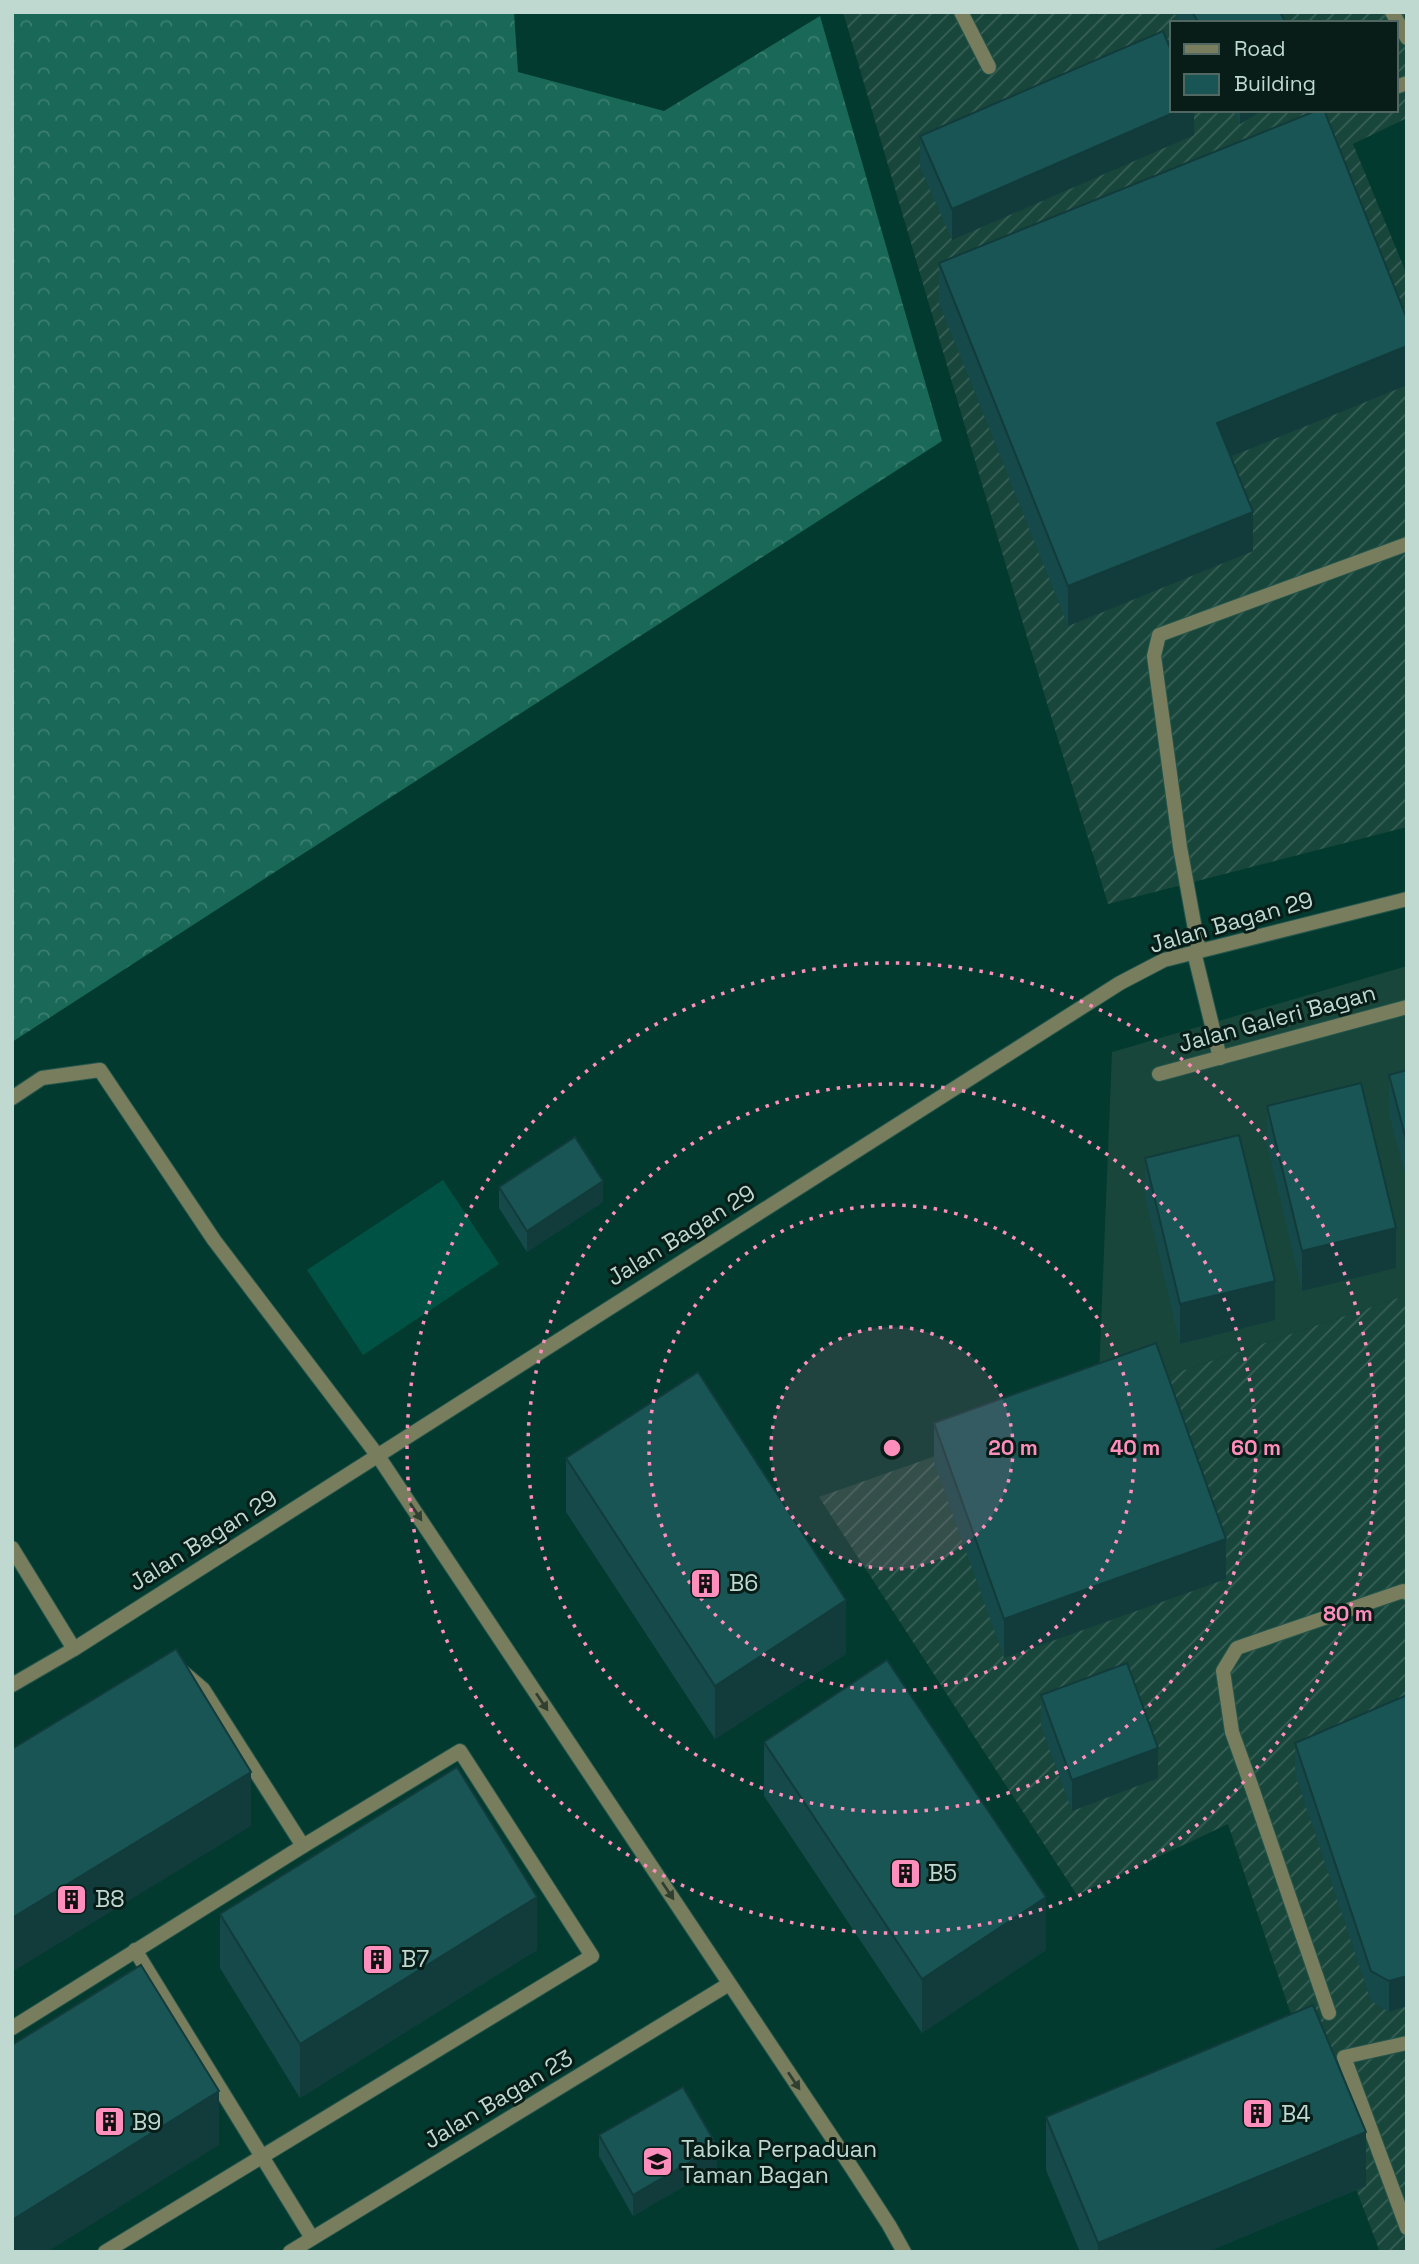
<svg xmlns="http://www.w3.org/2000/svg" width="1419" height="2264" viewBox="0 0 1419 2264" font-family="'Space Grotesk',sans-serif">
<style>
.built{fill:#18463b}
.industrial{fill:url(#industrial-furrows);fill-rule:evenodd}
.forest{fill:url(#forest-crowns)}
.pitch{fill:#005344}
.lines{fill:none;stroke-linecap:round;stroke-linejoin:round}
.service-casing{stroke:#24564c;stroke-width:16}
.minor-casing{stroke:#24564c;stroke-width:16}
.service{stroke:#787d5e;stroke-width:14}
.minor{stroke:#787d5e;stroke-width:14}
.wall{fill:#164949}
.shaded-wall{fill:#123c3c}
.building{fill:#195555;stroke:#123c3c;stroke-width:2}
.oneway{fill:#2f3f30}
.ring{fill:none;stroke:#fe8ebc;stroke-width:3.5;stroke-dasharray:3.5 7}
.labels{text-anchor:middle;stroke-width:6;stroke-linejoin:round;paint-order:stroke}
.street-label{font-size:23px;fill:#bfd8d0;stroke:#081d18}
.poi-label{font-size:23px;fill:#bfd8d0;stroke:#081d18;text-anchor:start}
.centre{fill:#fe8ebc;stroke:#081d18;stroke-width:3.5}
.ring-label{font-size:21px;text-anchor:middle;font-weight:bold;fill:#fe8ebc;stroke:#081d18;stroke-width:6;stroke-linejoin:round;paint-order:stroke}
</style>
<defs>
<pattern id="industrial-furrows" width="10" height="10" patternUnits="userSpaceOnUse" patternTransform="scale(1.75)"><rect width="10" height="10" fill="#18463b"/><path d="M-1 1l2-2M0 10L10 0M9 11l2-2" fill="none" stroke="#386056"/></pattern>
<pattern id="forest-crowns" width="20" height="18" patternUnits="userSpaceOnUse" patternTransform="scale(1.75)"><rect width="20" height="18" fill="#1a6958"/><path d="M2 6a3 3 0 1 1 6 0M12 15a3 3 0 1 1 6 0" fill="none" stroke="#3a7e6f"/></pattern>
</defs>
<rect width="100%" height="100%" fill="#023a2f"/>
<!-- built -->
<polygon class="built" points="1407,966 1407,1295 1098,1399 1112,1052"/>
<!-- industrial -->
<g class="industrial">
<path d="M843,12H1407V118L1353,144L1407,275V827L1108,904L1027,637ZM1172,23H1396V110H1172Z"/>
<polygon points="1407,1295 1407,2252 1380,2252 1299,2039 1228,1824 1077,1895 819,1497 1098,1399"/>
</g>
<!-- forest -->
<polygon class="forest" points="12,12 514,12 518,72 664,111 820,16 942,441 12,1042"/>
<!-- pitch -->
<polygon class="pitch" points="443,1180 499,1264 363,1355 307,1270"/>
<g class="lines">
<defs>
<g id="service">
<polyline points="961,12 989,67"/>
<polyline points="1392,12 1407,38"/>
<polyline points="1396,87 1407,83"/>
<polyline points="1199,951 1180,847 1154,656 1159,635 1407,544"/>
<polyline points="12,1098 42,1078 100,1070 214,1240 378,1456"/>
<polyline points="183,1672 203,1689 303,1846"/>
<polyline points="1251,1785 1329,2013"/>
<polyline points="135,1950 312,2238"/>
<polyline points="12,2028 303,1846 460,1751 592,1956 105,2252"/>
<polyline points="1407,2043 1344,2057 1407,2228"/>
</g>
<g id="minor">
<polyline points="1194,952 1220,1058"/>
<polyline points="1159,1074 1407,1007"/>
<polyline points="378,1456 835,2142 889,2225 904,2252"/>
<polyline points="12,1548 74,1649"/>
<polyline points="12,1685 74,1649 1120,983 1164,960 1407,899"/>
<polyline points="1251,1785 1232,1732 1223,1671 1237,1648 1403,1591 1407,1593"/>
<polyline points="290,2252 729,1984"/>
</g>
</defs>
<!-- service casing -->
<use href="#service" class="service-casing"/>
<!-- minor casing -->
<use href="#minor" class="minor-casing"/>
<!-- service -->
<use href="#service" class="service"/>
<!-- minor -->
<use href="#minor" class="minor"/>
</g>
<!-- wall -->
<g class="wall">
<polygon points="1174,12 1280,12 1286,23 1180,23"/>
<polygon points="1194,110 1194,135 952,240 920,167 920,136"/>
<polygon points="1233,110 1263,110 1240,124"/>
<polygon points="939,263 1407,385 1230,457 1253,551 1068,626 939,303"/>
<polygon points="1407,1070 1407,1182 1389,1114 1389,1075"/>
<polygon points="1267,1106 1396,1268 1302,1291 1267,1145"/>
<polygon points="1145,1158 1275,1320 1180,1344 1145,1197"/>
<polygon points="499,1187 603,1202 527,1252 499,1208"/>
<polygon points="934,1423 1226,1579 1004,1658 934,1462"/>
<polygon points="566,1458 846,1654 715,1739 566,1512"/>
<polygon points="1041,1695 1158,1778 1072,1811 1041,1726"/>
<polygon points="1407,1695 1407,2006 1389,2012 1371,2001 1295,1774 1295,1743"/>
<polygon points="764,1742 1046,1950 922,2033 764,1796"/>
<polygon points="220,1914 537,1950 300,2098 220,1968"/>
<polygon points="1046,2117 1366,2186 1207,2252 1080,2252 1046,2170"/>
<polygon points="599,2135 717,2167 633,2216 599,2156"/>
</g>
<!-- shaded-wall -->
<g class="shaded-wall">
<polygon points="1180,110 1194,110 1194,135 952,240 952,209"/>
<polygon points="1240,110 1263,110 1240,124"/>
<polygon points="1407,346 1407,385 1217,462 1217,423"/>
<polygon points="1253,512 1253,551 1068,626 1068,586"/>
<polygon points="603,1181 603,1202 527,1252 527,1231"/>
<polygon points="1396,1228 1396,1268 1302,1291 1302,1251"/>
<polygon points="1275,1281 1275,1320 1180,1344 1180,1304"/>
<polygon points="1226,1539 1226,1579 1004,1658 1004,1619"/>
<polygon points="846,1600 846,1654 715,1739 715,1686"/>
<polygon points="1158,1748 1158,1778 1072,1811 1072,1780"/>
<polygon points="251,1772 251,1826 12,1972 12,1918"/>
<polygon points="537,1897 537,1950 300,2098 300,2044"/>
<polygon points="1046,1897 1046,1950 922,2033 922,1979"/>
<polygon points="1407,1976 1407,2006 1389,2012 1389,1981"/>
<polygon points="219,2091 219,2145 47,2252 12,2252 12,2220"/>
<polygon points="1366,2132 1366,2186 1207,2252 1098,2252 1098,2243"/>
<polygon points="717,2146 717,2167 633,2216 633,2195"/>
</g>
<!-- building -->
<g class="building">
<polygon points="1192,12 1280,12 1286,23 1199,23"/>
<polygon points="1163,31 1172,53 1172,110 1180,110 952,209 920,136"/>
<polygon points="1318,110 1324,110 1407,319 1407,346 1217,423 1253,512 1068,586 939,263"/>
<polygon points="1407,1070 1407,1143 1389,1075"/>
<polygon points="1361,1083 1396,1228 1302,1251 1267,1106"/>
<polygon points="1239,1135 1275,1281 1180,1304 1145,1158"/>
<polygon points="575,1137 603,1181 527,1231 499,1187"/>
<polygon points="1156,1343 1226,1539 1004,1619 934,1423"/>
<polygon points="698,1372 846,1600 715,1686 566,1458"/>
<polygon points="176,1649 251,1772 12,1918 12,1749"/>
<polygon points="887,1660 1046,1897 922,1979 764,1742"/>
<polygon points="1127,1663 1158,1748 1072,1780 1041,1695"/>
<polygon points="1407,1695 1407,1976 1389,1981 1371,1971 1295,1743"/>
<polygon points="457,1767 537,1897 300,2044 220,1914"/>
<polygon points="141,1965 219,2091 12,2220 12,2045"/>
<polygon points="1313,2005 1366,2132 1098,2243 1046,2117"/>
<polygon points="683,2087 717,2146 633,2195 599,2135"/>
</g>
<!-- one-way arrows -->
<defs><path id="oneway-solid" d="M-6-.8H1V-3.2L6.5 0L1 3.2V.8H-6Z" transform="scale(1.75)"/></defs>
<g class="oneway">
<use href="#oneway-solid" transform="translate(416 1512) rotate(56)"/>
<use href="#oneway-solid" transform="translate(542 1702) rotate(56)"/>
<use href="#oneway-solid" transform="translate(668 1891) rotate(56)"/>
<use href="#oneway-solid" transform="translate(794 2081) rotate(56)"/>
</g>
<!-- distance rings -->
<circle cx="892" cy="1448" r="121" fill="#fe8ebc" fill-opacity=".12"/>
<g class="ring">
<circle cx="892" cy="1448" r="121"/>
<circle cx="892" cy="1448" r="243"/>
<circle cx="892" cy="1448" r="364"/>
<circle cx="892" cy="1448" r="485"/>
</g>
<!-- icons -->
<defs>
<symbol id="building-square" viewBox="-11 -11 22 22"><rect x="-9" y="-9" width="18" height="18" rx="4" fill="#fe8ebc" stroke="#081d18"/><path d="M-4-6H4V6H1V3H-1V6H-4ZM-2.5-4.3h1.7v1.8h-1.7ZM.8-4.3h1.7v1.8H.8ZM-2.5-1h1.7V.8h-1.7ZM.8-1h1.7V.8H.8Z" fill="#111"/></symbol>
<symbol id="school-square" viewBox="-11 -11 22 22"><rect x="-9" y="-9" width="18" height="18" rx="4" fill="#fe8ebc" stroke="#081d18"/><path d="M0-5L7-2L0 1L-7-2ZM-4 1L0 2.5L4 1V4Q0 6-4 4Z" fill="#111"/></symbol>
</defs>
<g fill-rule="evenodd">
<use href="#building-square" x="688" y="1566" width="35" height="35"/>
<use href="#building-square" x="888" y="1856" width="35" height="35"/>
<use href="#building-square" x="54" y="1882" width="35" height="35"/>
<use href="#building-square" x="360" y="1942" width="35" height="35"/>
<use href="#building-square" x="1240" y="2096" width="35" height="35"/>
<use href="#building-square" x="92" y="2104" width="35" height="35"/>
<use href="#school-square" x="640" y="2144" width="35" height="35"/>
</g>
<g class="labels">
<!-- street labels -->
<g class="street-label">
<text transform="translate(1231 922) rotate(-16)" y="8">Jalan Bagan 29</text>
<text transform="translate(1277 1018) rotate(-15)" y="8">Jalan Galeri Bagan</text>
<text transform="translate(681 1235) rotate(-32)" y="8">Jalan Bagan 29</text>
<text transform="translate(203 1540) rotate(-32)" y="8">Jalan Bagan 29</text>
<text transform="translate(498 2099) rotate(-31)" y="8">Jalan Bagan 23</text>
</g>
<!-- poi labels -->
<g class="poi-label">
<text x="729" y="1591">B6</text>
<text x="928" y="1881">B5</text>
<text x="95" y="1907">B8</text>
<text x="401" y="1967">B7</text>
<text x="1281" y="2122">B4</text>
<text x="132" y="2130">B9</text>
<text x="681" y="2157">Tabika Perpaduan<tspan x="681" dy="26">Taman Bagan</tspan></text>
</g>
</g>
<circle cx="892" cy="1448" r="10" class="centre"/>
<g class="ring-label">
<text x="1013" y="1455">20 m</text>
<text x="1135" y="1455">40 m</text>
<text x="1256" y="1455">60 m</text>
<text x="1348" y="1621">80 m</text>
</g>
<!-- border -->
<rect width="1419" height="2264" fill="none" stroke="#bfd8d0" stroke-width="28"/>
<!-- legend -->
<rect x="1170" y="21" width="228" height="91" fill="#081d18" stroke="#516862" stroke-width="2"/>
<rect x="1184" y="44" width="35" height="10" fill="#787d5e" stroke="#516862" stroke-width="2"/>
<text x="1234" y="56" font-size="21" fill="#bfd8d0">Road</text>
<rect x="1184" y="74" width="35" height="21" fill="#195555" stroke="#516862" stroke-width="2"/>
<text x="1234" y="91" font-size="21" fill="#bfd8d0">Building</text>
</svg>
